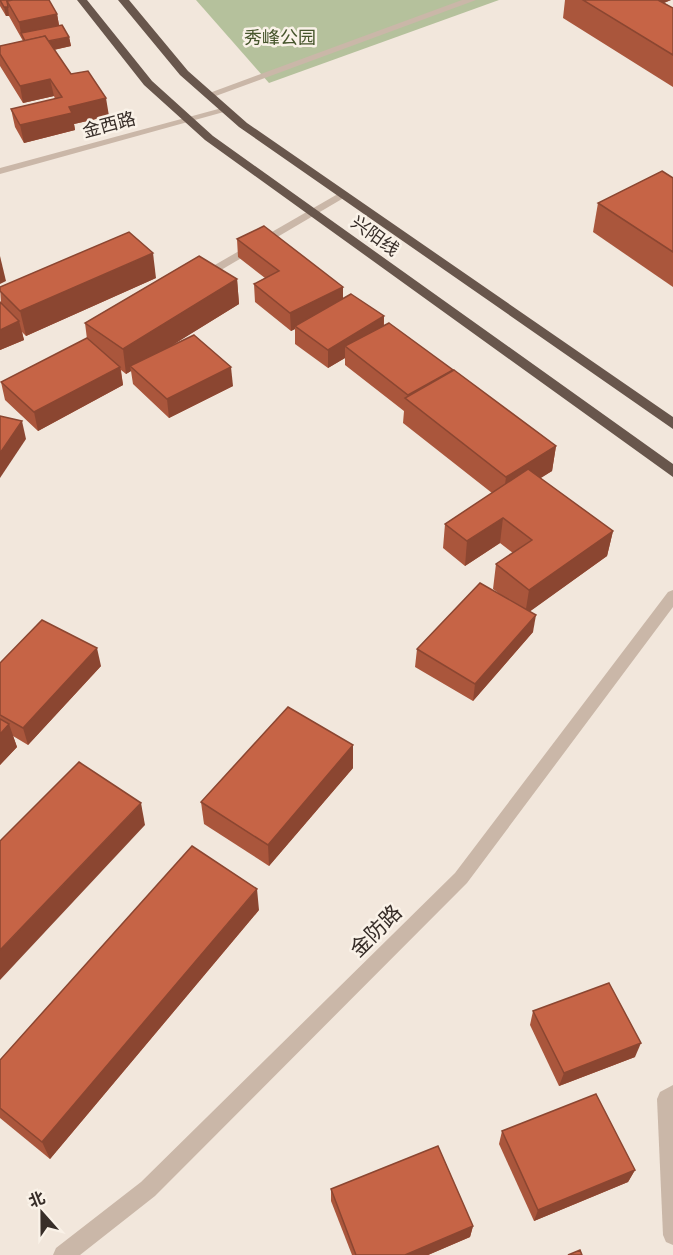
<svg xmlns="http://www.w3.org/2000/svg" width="673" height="1255" viewBox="0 0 673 1255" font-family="Arial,'Noto Sans SC',sans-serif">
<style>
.green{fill:#b5c19c}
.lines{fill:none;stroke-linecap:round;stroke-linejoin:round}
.service{fill:#cab7a8;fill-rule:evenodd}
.minor{fill:#cab7a8;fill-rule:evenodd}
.trunk{fill:#68564c;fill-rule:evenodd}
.wall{fill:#aa563c}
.shaded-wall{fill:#8b4631}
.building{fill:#c66446;stroke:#8b4631;stroke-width:1.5}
.labels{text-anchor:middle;stroke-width:5;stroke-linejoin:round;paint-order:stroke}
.far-park-label{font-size:18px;fill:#46552c;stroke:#faf2e8}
.far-street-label{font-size:18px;fill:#372d28;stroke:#faf2e8}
.street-label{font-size:21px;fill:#372d28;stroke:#faf2e8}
</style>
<rect width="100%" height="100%" fill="#f2e7dc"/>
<!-- green -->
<polygon class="green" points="196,0 499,0 269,83"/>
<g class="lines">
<!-- service -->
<polygon class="service" points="462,0 476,0 213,97 204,95"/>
<!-- minor -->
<g class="minor">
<polygon points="222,108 231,110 0,174 0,168"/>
<polygon points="343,191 349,194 347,196 204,280 196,280 194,277"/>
<polygon points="673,590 673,607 467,883 155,1196 80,1255 53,1255 56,1248 141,1182 455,873 668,592"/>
<polygon points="673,1085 673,1245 666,1242 663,1235 657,1099 660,1092"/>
</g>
<!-- trunk -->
<g class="trunk">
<polygon points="77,0 87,0 152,81 213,136 673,464 673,477 205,140 144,85"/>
<polygon points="118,0 129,0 188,71 247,123 673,417 673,429 239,127 180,75"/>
</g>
</g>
<!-- wall -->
<g class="wall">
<polygon points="0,0 57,14 59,25 69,37 71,46 54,50 71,74 109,116 74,124 75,130 24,143 15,127 11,109 55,99 54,96 23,103 0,66 0,46 23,41 10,18 9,16 6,16 0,6"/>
<polygon points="565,0 671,0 664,3 673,8 673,87 563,18"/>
<polygon points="673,178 673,287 593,232 598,203"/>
<polygon points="237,239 343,298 384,316 384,326 453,370 556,446 552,471 540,478 613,531 607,556 530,611 533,632 473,701 415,667 417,649 501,595 493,589 496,564 513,553 500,543 465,566 443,548 445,524 492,493 403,423 404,411 345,365 345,358 328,368 295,344 295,329 291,331 255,302 254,284 265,278 238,257"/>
<polygon points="156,278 26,336 22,332 24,340 0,350 0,302 1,303 0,287"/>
<polygon points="237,279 239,304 172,345 233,386 169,418 133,384 131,371 126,374 121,370 123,385 38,431 5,400 1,382 87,339 85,323"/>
<polygon points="0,663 101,666 28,745 13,736 17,747 0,765"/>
<polygon points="353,745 353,768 269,866 204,824 201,802"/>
<polygon points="259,910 50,1159 0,1118 0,1060"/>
<polygon points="533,1011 635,1057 559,1086 530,1025"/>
<polygon points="502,1131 635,1170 628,1182 534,1221 499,1144"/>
<polygon points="331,1189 473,1226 470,1237 428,1255 352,1255 331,1201"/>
</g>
<!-- shaded-wall -->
<g class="shaded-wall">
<polygon points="634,0 671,0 631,16"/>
<polygon points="4,7 8,7 9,16 6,16"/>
<polygon points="57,14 60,31 21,33 22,39 19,22"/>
<polygon points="69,37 71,46 30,55 28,46"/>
<polygon points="50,79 54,96 23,103 20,86"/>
<polygon points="106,98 109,116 74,124 75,130 24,143 20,125 69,107"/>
<polygon points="153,253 156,278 26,336 20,311"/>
<polygon points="0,256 6,281 0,284"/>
<polygon points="237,279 239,304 134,369 130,366 131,371 126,374 123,349"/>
<polygon points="343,287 343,305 295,326 295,329 291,331 290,313"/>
<polygon points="384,316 383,335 345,346 345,358 328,368 328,350"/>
<polygon points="19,321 24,340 0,350 0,330"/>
<polygon points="120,367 123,385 38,431 34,412"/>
<polygon points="231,367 233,386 169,418 167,399"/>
<polygon points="22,421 26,439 0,478 0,453"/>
<polygon points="556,446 552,471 503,502 506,477"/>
<polygon points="503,518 500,543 465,566 467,541"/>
<polygon points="613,531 607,556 525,615 529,590"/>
<polygon points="536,615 533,632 473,701 475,684"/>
<polygon points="97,648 101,666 28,745 23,728"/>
<polygon points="9,724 17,747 0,765 0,734"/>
<polygon points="353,745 353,768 269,866 268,845"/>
<polygon points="141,803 145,825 0,980 0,950"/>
<polygon points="257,889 259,910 50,1159 42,1142"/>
<polygon points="641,1043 635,1057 559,1086 564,1073"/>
<polygon points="635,1170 628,1182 534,1221 538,1210"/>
<polygon points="473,1226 470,1237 428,1255 405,1255"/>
</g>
<!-- building -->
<g class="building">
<polygon points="0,0 13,0 7,1 8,7 4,7"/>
<polygon points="13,0 49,0 57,14 19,22 7,1"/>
<polygon points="583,0 658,0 673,8 673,55"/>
<polygon points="62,25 69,37 48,41 45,36 25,41 21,33"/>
<polygon points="45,36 71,74 88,71 106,98 69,107 72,113 20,125 11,109 62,97 50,79 20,86 0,54 0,46"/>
<polygon points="662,171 673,178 673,252 598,203"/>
<polygon points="264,226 343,287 290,313 254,284 279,271 237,239"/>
<polygon points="129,232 153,253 20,311 0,291 0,287"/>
<polygon points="199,256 237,279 123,349 85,323"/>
<polygon points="351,294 384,316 328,350 295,326"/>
<polygon points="0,302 19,321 0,330"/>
<polygon points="389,323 453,370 408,395 345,346"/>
<polygon points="194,335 231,367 167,399 130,366"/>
<polygon points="87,338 120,367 34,412 1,382"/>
<polygon points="454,370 556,446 506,477 405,398"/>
<polygon points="0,416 22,421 0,453"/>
<polygon points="528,469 613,531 529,590 496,564 532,540 503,518 467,541 445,524"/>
<polygon points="480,583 536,615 475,684 417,649"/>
<polygon points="42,620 97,648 23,728 0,715 0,663"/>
<polygon points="288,707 353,745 268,845 201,802"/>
<polygon points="0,719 9,724 0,734"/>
<polygon points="79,762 141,803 0,950 0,841"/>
<polygon points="192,846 257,889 42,1142 0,1108 0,1060"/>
<polygon points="609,983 641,1043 564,1073 533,1011"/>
<polygon points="596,1094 635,1170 538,1210 502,1131"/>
<polygon points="438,1146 473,1226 405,1255 356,1255 331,1189"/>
<polygon points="580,1250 582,1255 568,1255"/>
</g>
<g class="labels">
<!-- far-park labels -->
<g class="far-park-label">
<text x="280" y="44">秀峰公园</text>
</g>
<!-- far-street labels -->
<g class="far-street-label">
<text transform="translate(109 125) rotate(-15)" y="6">金西路</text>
<text transform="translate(375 236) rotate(36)" y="6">兴阳线</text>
</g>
<!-- street labels -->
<g class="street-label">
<text transform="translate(376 931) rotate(-45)" y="7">金防路</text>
</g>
</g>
<!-- north arrow -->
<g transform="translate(42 1213) rotate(339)" stroke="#faf2e8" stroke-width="4.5" paint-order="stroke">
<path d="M0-4.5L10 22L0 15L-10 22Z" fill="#372d28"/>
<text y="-9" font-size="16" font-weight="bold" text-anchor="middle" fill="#372d28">北</text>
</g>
</svg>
